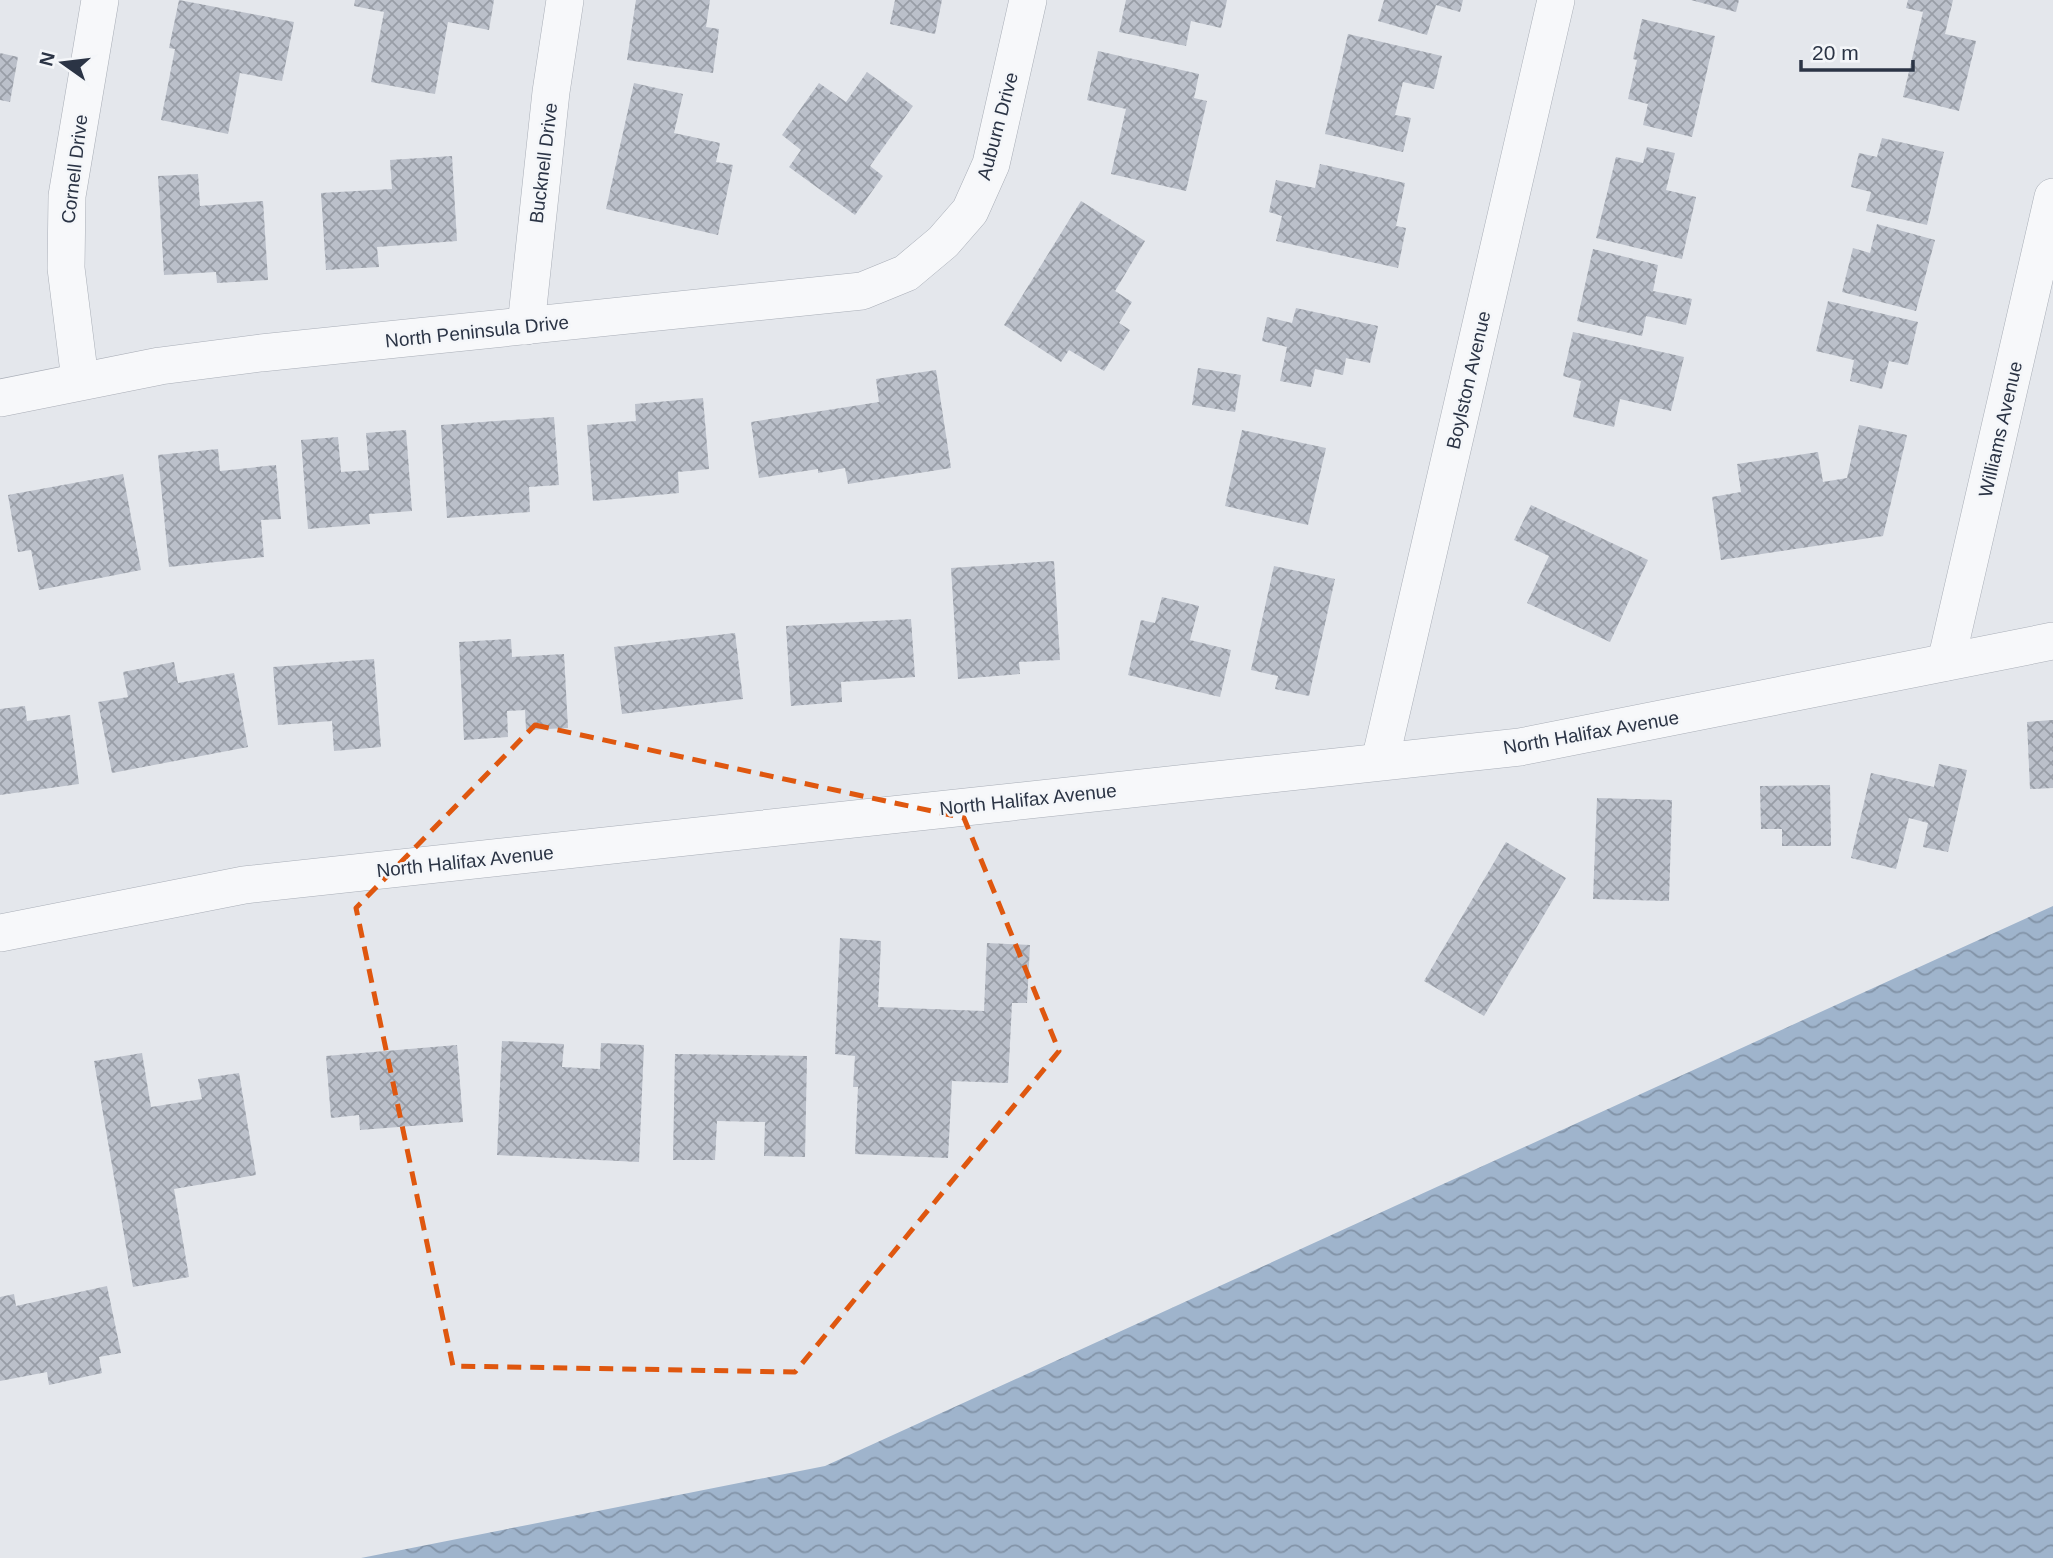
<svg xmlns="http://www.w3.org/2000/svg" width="2053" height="1558" viewBox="0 0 2053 1558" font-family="Helvetica,sans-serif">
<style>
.water{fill:url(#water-waves)}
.building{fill:url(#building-cross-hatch)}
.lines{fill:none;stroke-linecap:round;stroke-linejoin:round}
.minor-casing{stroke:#a9aeb7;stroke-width:38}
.minor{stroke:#f7f8fa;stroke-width:37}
.marked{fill:none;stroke:#df570f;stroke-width:5;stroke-dasharray:14 9;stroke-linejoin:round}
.labels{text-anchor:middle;stroke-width:5;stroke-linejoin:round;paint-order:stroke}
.street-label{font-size:19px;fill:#2b3445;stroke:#f4f6f9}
</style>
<defs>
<pattern id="water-waves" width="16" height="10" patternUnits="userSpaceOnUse" patternTransform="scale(1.75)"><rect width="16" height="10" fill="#9fb4cc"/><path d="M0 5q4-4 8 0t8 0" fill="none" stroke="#8293a7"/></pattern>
<pattern id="building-cross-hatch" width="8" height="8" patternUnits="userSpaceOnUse" patternTransform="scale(1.75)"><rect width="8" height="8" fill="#bbc0ca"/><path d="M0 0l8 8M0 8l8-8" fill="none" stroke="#989da6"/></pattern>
</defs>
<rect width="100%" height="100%" fill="#e4e7ec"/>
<!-- water -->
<polygon class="water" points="2053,906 2053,1558 361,1558 825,1466"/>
<!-- building -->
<g class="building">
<polygon points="179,0 294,22 282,81 240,73 228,134 161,120 175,49 169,48"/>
<polygon points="355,0 494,0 489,30 448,22 435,94 371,82 384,12 354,6"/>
<polygon points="636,0 710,0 706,27 719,29 713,73 627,60"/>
<polygon points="895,0 942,0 935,34 890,24"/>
<polygon points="1126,0 1227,0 1221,28 1191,21 1186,46 1119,32"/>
<polygon points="1384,0 1463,0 1460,12 1436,5 1427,35 1378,21"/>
<polygon points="1691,0 1739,0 1736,12"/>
<polygon points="1908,0 1953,0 1945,34 1976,41 1959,111 1903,97 1923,12 1906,8"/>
<polygon points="1642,19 1715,36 1692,137 1643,125 1648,104 1628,99 1637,60 1633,59"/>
<polygon points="1348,34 1442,56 1434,89 1403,82 1395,115 1411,118 1403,152 1325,134"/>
<polygon points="1098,51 1199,74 1194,98 1207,101 1186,191 1111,174 1126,109 1087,100"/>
<polygon points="0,53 18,57 10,102 0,100"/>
<polygon points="867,72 913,106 870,166 883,176 855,215 789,167 801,150 782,135 819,83 846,102"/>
<polygon points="634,83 683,94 674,133 720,143 716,162 733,165 718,235 606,209"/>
<polygon points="1882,138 1944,152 1927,225 1866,211 1871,192 1851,187 1859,153 1877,157"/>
<polygon points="1647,147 1675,153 1666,190 1696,197 1682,259 1596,238 1616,157 1643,163"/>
<polygon points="452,156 457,241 377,247 379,267 326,270 321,193 392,189 390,160"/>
<polygon points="1320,164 1405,183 1396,226 1406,228 1398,268 1276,241 1282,216 1269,212 1276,180 1315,188"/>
<polygon points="198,174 200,206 263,201 268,280 217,283 216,272 164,275 158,176"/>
<polygon points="1081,201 1145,241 1115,291 1132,302 1119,323 1130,330 1104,371 1069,350 1061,362 1004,325"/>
<polygon points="1877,224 1935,240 1916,311 1842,292 1853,248 1870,253"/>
<polygon points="1593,249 1658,265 1653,291 1692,299 1686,325 1646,316 1642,336 1577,321"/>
<polygon points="1828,301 1918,322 1908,365 1889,361 1882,389 1850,381 1854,360 1816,351"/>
<polygon points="1296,308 1378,326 1370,363 1346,358 1343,375 1315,369 1311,387 1280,381 1287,347 1262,341 1267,317 1292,323"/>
<polygon points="1573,332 1684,357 1671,411 1620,399 1614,427 1573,417 1581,381 1563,376"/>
<polygon points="1198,368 1241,375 1235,412 1192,405"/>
<polygon points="936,370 951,468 848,484 845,468 818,473 818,469 759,478 751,422 879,402 876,379"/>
<polygon points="703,398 709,469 678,472 679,493 593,501 587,425 636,421 635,404"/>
<polygon points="554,417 559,485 529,487 530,512 447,518 441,425"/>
<polygon points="1859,425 1907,435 1883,536 1721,560 1712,497 1741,492 1737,464 1818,452 1823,482 1847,478"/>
<polygon points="406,430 412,511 369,514 370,524 308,529 301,440 338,437 341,472 369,470 366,433"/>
<polygon points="1242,430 1326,448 1308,525 1225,506"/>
<polygon points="218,449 220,471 276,465 281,519 261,520 264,557 169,567 158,455"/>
<polygon points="123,474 141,570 39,590 31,550 18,552 8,495"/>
<polygon points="1531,505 1648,560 1610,642 1527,603 1549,556 1514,540"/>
<polygon points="1054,561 1060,660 1019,662 1020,674 958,679 951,568"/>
<polygon points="1274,566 1335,579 1309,696 1275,689 1278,676 1251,670"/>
<polygon points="1162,597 1199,606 1190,640 1231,650 1220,697 1128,675 1141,620 1155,623"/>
<polygon points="911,619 915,677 841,682 842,702 791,706 786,626"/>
<polygon points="735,633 743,699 622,714 614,647"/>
<polygon points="511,639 512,657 564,654 568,728 526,730 525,710 507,711 508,737 464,740 459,642"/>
<polygon points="374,659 381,747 334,751 332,721 278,725 273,667"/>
<polygon points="174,662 178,683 234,673 248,747 112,773 98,702 128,697 123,672"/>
<polygon points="25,706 27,721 70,715 79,784 0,795 0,709"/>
<polygon points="2053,720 2053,788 2030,789 2027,722"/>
<polygon points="1939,764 1967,770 1948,852 1923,847 1928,823 1909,818 1896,869 1851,858 1871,773 1934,787"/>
<polygon points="1830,785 1831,846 1782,846 1782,829 1761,829 1760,786"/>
<polygon points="1597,798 1672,800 1669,901 1593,899"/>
<polygon points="1506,842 1566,878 1484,1016 1424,981"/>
<polygon points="840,938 881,941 878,1007 984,1011 987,943 1030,945 1027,1003 1012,1003 1008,1083 952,1081 948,1158 855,1154 858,1087 853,1087 855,1056 835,1054"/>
<polygon points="502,1041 564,1044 562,1067 600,1069 601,1043 644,1045 639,1162 497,1155"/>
<polygon points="457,1045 463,1122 360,1130 359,1115 331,1118 326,1056"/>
<polygon points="142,1053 151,1107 202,1099 198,1079 239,1073 256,1175 174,1189 189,1277 133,1287 94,1061"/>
<polygon points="675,1054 807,1056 805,1157 764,1156 765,1122 717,1121 715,1160 673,1160"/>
<polygon points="107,1286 121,1353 99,1357 102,1373 49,1385 47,1372 0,1381 0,1297 14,1294 16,1306"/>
</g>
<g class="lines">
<defs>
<g id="minor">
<polyline points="526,326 551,92 565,0"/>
<polyline points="80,380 66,268 67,196 100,0"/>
<polyline points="0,398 160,366 261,353 862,291 906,273 943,242 970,211 991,164 1028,0"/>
<polyline points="1946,662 2053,197"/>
<polyline points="1380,761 1556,0"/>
<polyline points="0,933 244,885 1520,747 2053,641"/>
</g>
</defs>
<!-- minor casing -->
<use href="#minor" class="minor-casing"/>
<!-- minor -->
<use href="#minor" class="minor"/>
</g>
<!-- marked area -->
<path class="marked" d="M535,725L964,818L1059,1051L795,1372L453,1366L356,908Z"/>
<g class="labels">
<!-- street labels -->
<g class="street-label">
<text transform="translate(997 126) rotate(-75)" y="7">Auburn Drive</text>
<text transform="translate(543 163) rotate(-83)" y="7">Bucknell Drive</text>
<text transform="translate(74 169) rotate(-83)" y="7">Cornell Drive</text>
<text transform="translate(477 331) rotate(-6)" y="7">North Peninsula Drive</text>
<text transform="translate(1468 380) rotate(-77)" y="7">Boylston Avenue</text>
<text transform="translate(2000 429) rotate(-77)" y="7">Williams Avenue</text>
<text transform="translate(1591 732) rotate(-10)" y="7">North Halifax Avenue</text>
<text transform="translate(1028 799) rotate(-6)" y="7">North Halifax Avenue</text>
<text transform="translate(465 861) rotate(-6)" y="7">North Halifax Avenue</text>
</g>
</g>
<!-- north arrow -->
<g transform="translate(63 63) rotate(284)" stroke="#f4f6f9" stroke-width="5" paint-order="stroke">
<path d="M0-5L12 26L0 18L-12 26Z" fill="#2b3445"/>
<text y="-10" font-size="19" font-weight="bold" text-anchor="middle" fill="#2b3445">N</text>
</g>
<!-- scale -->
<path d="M1801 60v10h112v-10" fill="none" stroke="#2b3445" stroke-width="3.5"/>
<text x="1812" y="60" font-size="21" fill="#2b3445" stroke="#f4f6f9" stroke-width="5" paint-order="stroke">20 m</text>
</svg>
